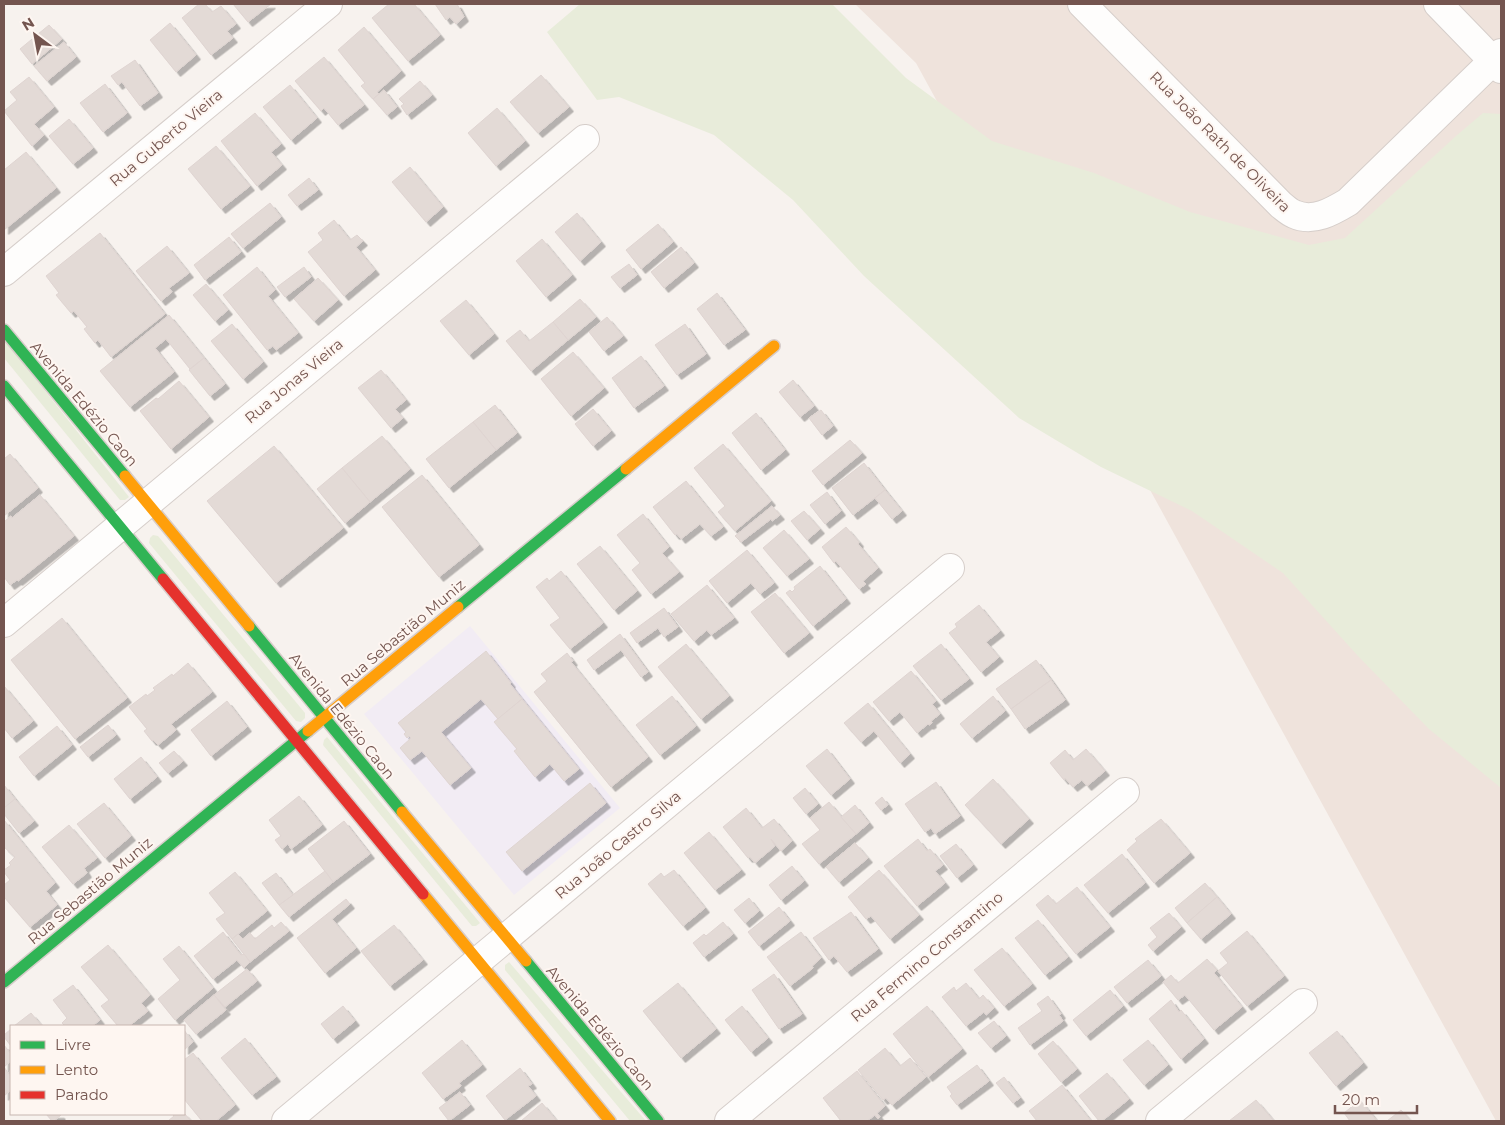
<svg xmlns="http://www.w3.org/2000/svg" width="1505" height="1125" viewBox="0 0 1505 1125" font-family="Montserrat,sans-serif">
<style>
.residential{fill:#efe3dc}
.education{fill:#f2ecf4}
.green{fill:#e8ecda}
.building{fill:#e3dad6;stroke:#dfd4d1;filter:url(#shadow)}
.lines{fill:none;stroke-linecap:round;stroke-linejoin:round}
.street-casing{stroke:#d6ceca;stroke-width:30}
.fast-casing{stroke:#d7cdca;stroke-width:14}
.slow-casing{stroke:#d7cdca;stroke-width:14}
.jam-casing{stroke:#d7cdca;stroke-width:14}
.street{stroke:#fefdfc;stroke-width:28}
.fast{stroke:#30b455;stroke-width:11}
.slow{stroke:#ff9f0a;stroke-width:11}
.jam{stroke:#e5322d;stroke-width:11}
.labels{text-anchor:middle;stroke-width:4;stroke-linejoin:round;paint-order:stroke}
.street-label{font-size:15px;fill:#74554f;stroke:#fef6f1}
</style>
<defs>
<filter id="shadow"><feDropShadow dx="4.5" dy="4.5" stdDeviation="0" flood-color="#0004"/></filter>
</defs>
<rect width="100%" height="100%" fill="#f7f2ee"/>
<!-- residential -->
<polygon class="residential" points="855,4 1501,4 1501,1121 1496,1121 916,63"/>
<!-- education -->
<polygon class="education" points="470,626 620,808 514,895 364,714"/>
<!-- green -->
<g class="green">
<polygon points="580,4 832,4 906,78 992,141 1094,173 1190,212 1309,245 1345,238 1456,136 1483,113 1501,114 1501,788 1429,729 1358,656 1283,573 1192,511 1101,467 1019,418 864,276 793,200 714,135 619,97 597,100 547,32"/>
<polygon points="4,339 129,497 125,500 120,500 4,358"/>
<polygon points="153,535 158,536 305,713 305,718 301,722 296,721 149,543 150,538"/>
<polygon points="327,737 480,923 476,926 472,926 323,745 324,740"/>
<polygon points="509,962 646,1121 630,1121 505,970 505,965"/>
</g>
<!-- building -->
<g class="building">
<polygon points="199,4 205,4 212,12 221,6 236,24 227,31 233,38 211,55 182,18"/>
<polygon points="233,4 271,4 248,22"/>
<polygon points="389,4 414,4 440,35 408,61 372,18"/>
<polygon points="435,4 457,4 464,17 456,24 450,17 446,20"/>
<polygon points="170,23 196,55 176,72 150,40"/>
<polygon points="49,25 62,39 32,64 20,49"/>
<polygon points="364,27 401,71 377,92 379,94 373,99 361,86 365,83 338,50"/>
<polygon points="64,42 76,57 47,81 34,66"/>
<polygon points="324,57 364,105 338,125 324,108 321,111 295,81"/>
<polygon points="135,60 158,93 140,106 122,82 118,85 111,76"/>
<polygon points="541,75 569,107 538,133 510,102"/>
<polygon points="29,77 54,107 34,124 44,135 32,146 4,111 17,100 10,92"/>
<polygon points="420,81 432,95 407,115 401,106 404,104 399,99"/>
<polygon points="105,84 127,113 103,132 80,103"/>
<polygon points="290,85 317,118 291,140 263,107"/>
<polygon points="384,90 397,107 387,115 373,99"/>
<polygon points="497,108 525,141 496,166 468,133"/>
<polygon points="255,113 281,144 271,152 282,165 257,186 221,141"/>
<polygon points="69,119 93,148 73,164 49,136"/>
<polygon points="216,146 250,186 221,209 188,169"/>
<polygon points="26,152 56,188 4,230 4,170"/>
<polygon points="410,167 443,207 426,222 392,182"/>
<polygon points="309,178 318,190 297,206 288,195"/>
<polygon points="270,203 281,217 243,248 231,234"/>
<polygon points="577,213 601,242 580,261 555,232"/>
<polygon points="334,220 350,240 357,235 363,241 356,247 375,270 344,296 308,252 323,240 318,233"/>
<polygon points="658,224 673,242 641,269 626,250"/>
<polygon points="100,233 165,314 111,357 98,340 95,343 84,329 87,327 74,311 71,313 56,295 59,293 46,276"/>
<polygon points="229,237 241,252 205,280 194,265"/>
<polygon points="542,239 572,275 546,297 516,261"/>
<polygon points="167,246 189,273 169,288 172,292 161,301 136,271"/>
<polygon points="681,247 694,263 664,288 651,272"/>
<polygon points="629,264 637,275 620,288 611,277"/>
<polygon points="257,267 275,290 268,296 298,333 276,350 273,346 267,350 223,295"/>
<polygon points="304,267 311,277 285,297 277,287"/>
<polygon points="318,278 338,300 314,321 294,299"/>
<polygon points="206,284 228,310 215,321 193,295"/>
<polygon points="717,293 745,330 724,345 697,309"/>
<polygon points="580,299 596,317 568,340 553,322"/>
<polygon points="466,300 494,334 469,355 440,321"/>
<polygon points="169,315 204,358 190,369 166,339 155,348 174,372 130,407 100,371"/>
<polygon points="607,317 623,336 604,351 589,332"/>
<polygon points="553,322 568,340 531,371 506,341 520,330 529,341"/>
<polygon points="232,324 263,362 243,379 211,341"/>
<polygon points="685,324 706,354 677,375 655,345"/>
<polygon points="573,352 604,388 571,416 541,379"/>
<polygon points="641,356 664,386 634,408 612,378"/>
<polygon points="204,358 225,384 210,396 189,370"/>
<polygon points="381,370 406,400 395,409 403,418 391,428 358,388"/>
<polygon points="793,380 814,406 800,417 779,392"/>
<polygon points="179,381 209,417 171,449 140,411 156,398 158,399"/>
<polygon points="495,405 517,433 496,450 473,422"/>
<polygon points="593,409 611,431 593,446 575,424"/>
<polygon points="821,410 833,426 822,435 809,418"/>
<polygon points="756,413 785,450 761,470 732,433"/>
<polygon points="473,422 496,450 449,488 426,459"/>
<polygon points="382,436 410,469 370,502 342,468"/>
<polygon points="850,440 862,453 823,485 812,471"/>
<polygon points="723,444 771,501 735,531 718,512 725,506 694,468"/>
<polygon points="274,446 343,528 276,583 207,501"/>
<polygon points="10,454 38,488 4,516 4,459"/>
<polygon points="864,463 885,490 853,515 832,488"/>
<polygon points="342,468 370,502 345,523 317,489"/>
<polygon points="422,475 479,545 439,577 382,507"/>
<polygon points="686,481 723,527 711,536 700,524 681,539 677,534 675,535 653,507"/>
<polygon points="885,490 902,511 892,519 875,498"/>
<polygon points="827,492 841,511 825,524 810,505"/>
<polygon points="40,495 74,536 18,581 17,580 10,585 4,577 4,522 11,516 12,518"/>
<polygon points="772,506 780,515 772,521 771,519 741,542 735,536"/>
<polygon points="804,511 820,529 807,540 791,521"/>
<polygon points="643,514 669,547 662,553 679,572 651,594 632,570 640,563 617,535"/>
<polygon points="846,527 859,542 858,544 878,568 863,581 866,584 859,589 836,561 834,563 822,547"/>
<polygon points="784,530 809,559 787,576 763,548"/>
<polygon points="600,546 637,591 614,610 577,564"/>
<polygon points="747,550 774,583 760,594 751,583 727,603 709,581"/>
<polygon points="820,566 846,599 813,626 786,593 790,590 792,592 795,589 794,587"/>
<polygon points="561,571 603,623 570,649 550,625 560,618 536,587 547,578 549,581"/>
<polygon points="707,585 734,618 711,635 707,630 694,641 671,614"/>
<polygon points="775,593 809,633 784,653 751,612"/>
<polygon points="979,605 1000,631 986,642 999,657 981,672 949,633 957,627 955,624"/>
<polygon points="664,608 678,627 664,637 658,628 637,643 630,633"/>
<polygon points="62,618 127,698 75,739 11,660"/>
<polygon points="620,634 648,672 641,677 621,650 594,670 587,660"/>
<polygon points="686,644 729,696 701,719 658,667"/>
<polygon points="941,644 969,679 941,700 913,666"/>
<polygon points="486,651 511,683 510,684 522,699 498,719 481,699 441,732 471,768 450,785 422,751 410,760 400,748 411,738 409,736 407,738 404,734 406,732 398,723"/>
<polygon points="567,653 573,661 571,662 648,757 611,787 534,692 547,681 541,674"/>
<polygon points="1036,660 1051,680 1011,709 996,689"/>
<polygon points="188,663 212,692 171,724 176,730 158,745 153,740 152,741 144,731 147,729 129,707 146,694 147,696 155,690 153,688 172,674 173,676"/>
<polygon points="911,671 936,701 932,704 940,714 931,721 932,723 929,725 928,724 917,733 900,712 889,721 873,702"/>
<polygon points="1051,680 1065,700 1025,729 1011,709"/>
<polygon points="4,686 33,721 12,738 4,728"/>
<polygon points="672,696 696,726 660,755 636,725"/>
<polygon points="993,696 1005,711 972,738 960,724"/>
<polygon points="522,699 579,769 564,781 550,764 535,777 514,751 517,749 494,722"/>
<polygon points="227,701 247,727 211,756 191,730"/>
<polygon points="868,703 910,754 900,763 874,731 861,742 844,723"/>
<polygon points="108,725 116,735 88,757 80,747"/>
<polygon points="57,726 72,745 34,776 19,757"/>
<polygon points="827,749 850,779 831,795 806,766"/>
<polygon points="1086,749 1105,771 1087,786 1082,780 1073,787 1065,778 1064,780 1050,763 1065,750 1073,760"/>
<polygon points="174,751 183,761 168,773 159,763"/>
<polygon points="141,757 157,777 130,799 114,779"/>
<polygon points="993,779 1029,819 1001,844 965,805"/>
<polygon points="936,782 960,816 935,834 931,828 925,832 905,804"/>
<polygon points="590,783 606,803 522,871 506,852"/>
<polygon points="4,785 15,799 4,808"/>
<polygon points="805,788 818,804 806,814 793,798"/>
<polygon points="299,796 322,825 291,849 288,844 282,849 275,840 281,836 269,820"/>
<polygon points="882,797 888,805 881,810 875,803"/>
<polygon points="15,799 34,821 19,833 4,814 4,808"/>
<polygon points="829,802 856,834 819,864 802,844 820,830 810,818"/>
<polygon points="104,803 131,836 105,858 77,824"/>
<polygon points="855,805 869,823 856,834 841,817"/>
<polygon points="746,808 762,828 774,819 792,841 781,851 771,839 775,846 755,863 750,857 748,858 723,827"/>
<polygon points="1161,819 1190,853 1154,883 1127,850 1137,841 1135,839"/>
<polygon points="4,820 55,883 46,891 57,905 30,927 4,897 4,885 10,880 4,872 4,870 11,865 9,863 15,857 4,847"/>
<polygon points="344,821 370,854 333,882 308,849"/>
<polygon points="69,825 97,858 84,868 87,873 73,884 42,847"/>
<polygon points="709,832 741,870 715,890 684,853"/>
<polygon points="918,839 927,851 930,849 943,865 935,871 945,883 917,906 884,866"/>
<polygon points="855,843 868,858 839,882 826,867"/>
<polygon points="956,844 973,865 957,878 940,856"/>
<polygon points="1122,854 1145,883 1108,913 1084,885"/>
<polygon points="792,866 804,881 781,900 769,885"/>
<polygon points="674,870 705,908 683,926 648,884 661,873 664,877"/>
<polygon points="879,870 919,915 890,939 871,916 866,919 848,897"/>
<polygon points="325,871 333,882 289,917 279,905"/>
<polygon points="235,872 267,911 232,939 216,919 225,913 209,893"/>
<polygon points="276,873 293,895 279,905 262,883"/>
<polygon points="1205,883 1217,897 1187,923 1175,908"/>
<polygon points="1077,887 1110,927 1076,954 1036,905 1048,895 1056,904"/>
<polygon points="1217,897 1231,914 1201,939 1187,923"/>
<polygon points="749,898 759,911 745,923 734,910"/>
<polygon points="346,899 350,904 332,919 356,948 325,973 297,938"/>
<polygon points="779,907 790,921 759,946 748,932"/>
<polygon points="851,912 878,949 847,972 834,956 829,960 813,938"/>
<polygon points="1169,913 1181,927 1153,951 1148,945 1157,937 1150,928"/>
<polygon points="1038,920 1068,957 1045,975 1015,938"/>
<polygon points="281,922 289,931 250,962 232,939 238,934 243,939 250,933 255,939 272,925 274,928"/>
<polygon points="723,922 733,934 704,957 693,943 704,934 706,936"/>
<polygon points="394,925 423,960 390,986 361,951"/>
<polygon points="1247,931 1284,976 1247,1006 1218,971 1228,963 1220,953"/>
<polygon points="223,932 241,955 244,954 250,962 244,968 237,960 213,979 194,956"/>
<polygon points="801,932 821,958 812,966 813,968 790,986 767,957"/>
<polygon points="108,945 150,995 141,1003 148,1011 129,1026 118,1026 101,1006 109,1000 81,967"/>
<polygon points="179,946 213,988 175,1020 158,999 180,980 163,959"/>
<polygon points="1002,948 1032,984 1004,1006 974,970"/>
<polygon points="1207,959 1217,970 1214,973 1242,1007 1214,1030 1185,995 1178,1000 1163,982 1171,975 1178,983"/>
<polygon points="1148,960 1161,976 1127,1003 1114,987"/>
<polygon points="247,969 257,981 225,1007 214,995"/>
<polygon points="774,974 802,1014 779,1029 752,990"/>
<polygon points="678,983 716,1029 681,1058 643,1011"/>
<polygon points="966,983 979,999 983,995 994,1008 986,1015 984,1012 966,1026 942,997 954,987 956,991"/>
<polygon points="73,985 100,1020 92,1026 65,1026 62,1023 67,1018 53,1000"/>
<polygon points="1110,990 1123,1006 1086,1036 1073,1020"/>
<polygon points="214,995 226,1010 196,1034 184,1020"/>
<polygon points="1048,996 1061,1014 1059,1015 1063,1021 1030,1045 1018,1028 1042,1011 1037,1004"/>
<polygon points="1171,1000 1179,1012 1181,1010 1204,1039 1181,1059 1149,1019"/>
<polygon points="343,1006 355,1021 333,1039 321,1024"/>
<polygon points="742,1006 768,1038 751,1052 725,1020"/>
<polygon points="927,1006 962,1049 928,1077 893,1034"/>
<polygon points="31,1013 42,1026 14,1026"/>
<polygon points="994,1021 1006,1036 991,1048 978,1033"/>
<polygon points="11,1029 11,1046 4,1037 4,1035"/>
<polygon points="184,1030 193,1042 184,1050"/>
<polygon points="1337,1031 1363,1063 1336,1086 1309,1053"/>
<polygon points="245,1038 276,1077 252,1095 221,1058"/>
<polygon points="462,1040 482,1065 459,1083 461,1086 443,1099 422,1073"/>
<polygon points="1148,1040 1168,1065 1144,1085 1123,1060"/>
<polygon points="1053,1041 1077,1069 1061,1082 1038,1054"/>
<polygon points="4,1045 11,1054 11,1061 4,1067"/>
<polygon points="885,1048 900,1066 910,1058 926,1077 892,1105 886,1098 883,1100 858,1070"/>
<polygon points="193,1053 235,1105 216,1121 202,1121 184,1099 184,1060"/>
<polygon points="977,1065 989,1081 957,1105 950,1096 952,1094 947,1087"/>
<polygon points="4,1067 11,1077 11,1090 4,1096"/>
<polygon points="520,1068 532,1084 528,1086 536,1096 505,1120 486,1096"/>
<polygon points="857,1071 885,1106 877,1113 880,1117 878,1119 875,1115 867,1121 841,1121 823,1098"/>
<polygon points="1107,1073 1129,1099 1102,1121 1099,1121 1079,1096"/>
<polygon points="1004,1077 1020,1098 1013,1103 996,1083"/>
<polygon points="1062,1085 1091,1121 1037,1121 1029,1111"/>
<polygon points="460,1092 470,1105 449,1121 439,1108"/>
<polygon points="1256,1100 1274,1121 1229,1121"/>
<polygon points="1360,1100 1377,1121 1350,1121 1344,1113"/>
<polygon points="542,1103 557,1121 521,1121"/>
<polygon points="1401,1110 1411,1121 1387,1121"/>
<polygon points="184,1113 191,1121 168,1121 174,1116 172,1114"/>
<polygon points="46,1114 60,1114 61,1115 54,1121 52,1121"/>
</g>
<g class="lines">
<defs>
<g id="street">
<path d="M1082,4L1281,205C1285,208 1289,212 1294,214C1313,223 1333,211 1348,202L1501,53"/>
<polyline points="1438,4 1501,69"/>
<polyline points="4,272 328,4"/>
<polyline points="4,623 585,139"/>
<polyline points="286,1121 950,568"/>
<polyline points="729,1121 1125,792"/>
<polyline points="1160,1121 1303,1003"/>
</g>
<g id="fast">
<polyline points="4,330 125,476"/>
<polyline points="4,386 163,579"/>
<polyline points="458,607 626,469"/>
<polyline points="249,626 402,812"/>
<polyline points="526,961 658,1121"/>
<polyline points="4,982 308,731"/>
</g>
<g id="slow">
<polyline points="626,469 774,346"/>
<polyline points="125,476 249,626"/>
<polyline points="308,731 458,607"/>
<polyline points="402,812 526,961"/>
<polyline points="423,894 610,1121"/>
</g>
<polyline id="jam" points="163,579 423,894"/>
</defs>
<!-- street casing -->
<use href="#street" class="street-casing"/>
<!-- fast casing -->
<use href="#fast" class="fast-casing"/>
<!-- slow casing -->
<use href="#slow" class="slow-casing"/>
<!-- jam casing -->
<use href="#jam" class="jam-casing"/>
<!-- street -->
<use href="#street" class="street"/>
<!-- fast -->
<use href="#fast" class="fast"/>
<!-- slow -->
<use href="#slow" class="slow"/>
<!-- jam -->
<use href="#jam" class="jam"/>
</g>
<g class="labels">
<!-- street labels -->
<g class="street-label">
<text transform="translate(166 138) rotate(-40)" y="5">Rua Guberto Vieira</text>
<text transform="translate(1220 142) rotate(45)" y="5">Rua João Rath de Oliveira</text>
<text transform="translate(294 381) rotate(-40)" y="5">Rua Jonas Vieira</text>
<text transform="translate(84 404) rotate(50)" y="5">Avenida Edézio Caon</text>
<text transform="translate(403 633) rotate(-40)" y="5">Rua Sebastião Muniz</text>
<text transform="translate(342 716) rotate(51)" y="5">Avenida Edézio Caon</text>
<text transform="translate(618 845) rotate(-40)" y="5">Rua João Castro Silva</text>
<text transform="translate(90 891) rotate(-40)" y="5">Rua Sebastião Muniz</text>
<text transform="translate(927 957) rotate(-40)" y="5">Rua Fermino Constantino</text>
<text transform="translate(600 1028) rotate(50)" y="5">Avenida Edézio Caon</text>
</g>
</g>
<!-- border -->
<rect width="1505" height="1125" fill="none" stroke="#74554f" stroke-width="10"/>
<!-- legend -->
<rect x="10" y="1025" width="175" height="90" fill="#fef6f1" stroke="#c7b6b0"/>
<rect x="20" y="1041" width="25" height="8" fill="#30b455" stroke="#c7b6b0"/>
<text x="55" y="1050" font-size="15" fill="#74554f">Livre</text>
<rect x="20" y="1066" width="25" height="8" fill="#ff9f0a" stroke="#c7b6b0"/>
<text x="55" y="1075" font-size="15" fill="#74554f">Lento</text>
<rect x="20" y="1091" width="25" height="8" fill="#e5322d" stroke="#c7b6b0"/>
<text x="55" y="1100" font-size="15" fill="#74554f">Parado</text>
<!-- north arrow -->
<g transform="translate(35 35) rotate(328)" stroke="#fef6f1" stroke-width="4" paint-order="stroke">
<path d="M0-4L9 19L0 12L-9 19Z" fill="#74554f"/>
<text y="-8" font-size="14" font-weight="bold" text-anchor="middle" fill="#74554f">N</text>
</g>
<!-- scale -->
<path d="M1335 1105v8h82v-8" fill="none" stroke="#74554f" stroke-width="2.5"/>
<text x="1342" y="1105" font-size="15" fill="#74554f" stroke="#fef6f1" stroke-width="4" paint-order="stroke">20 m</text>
</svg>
